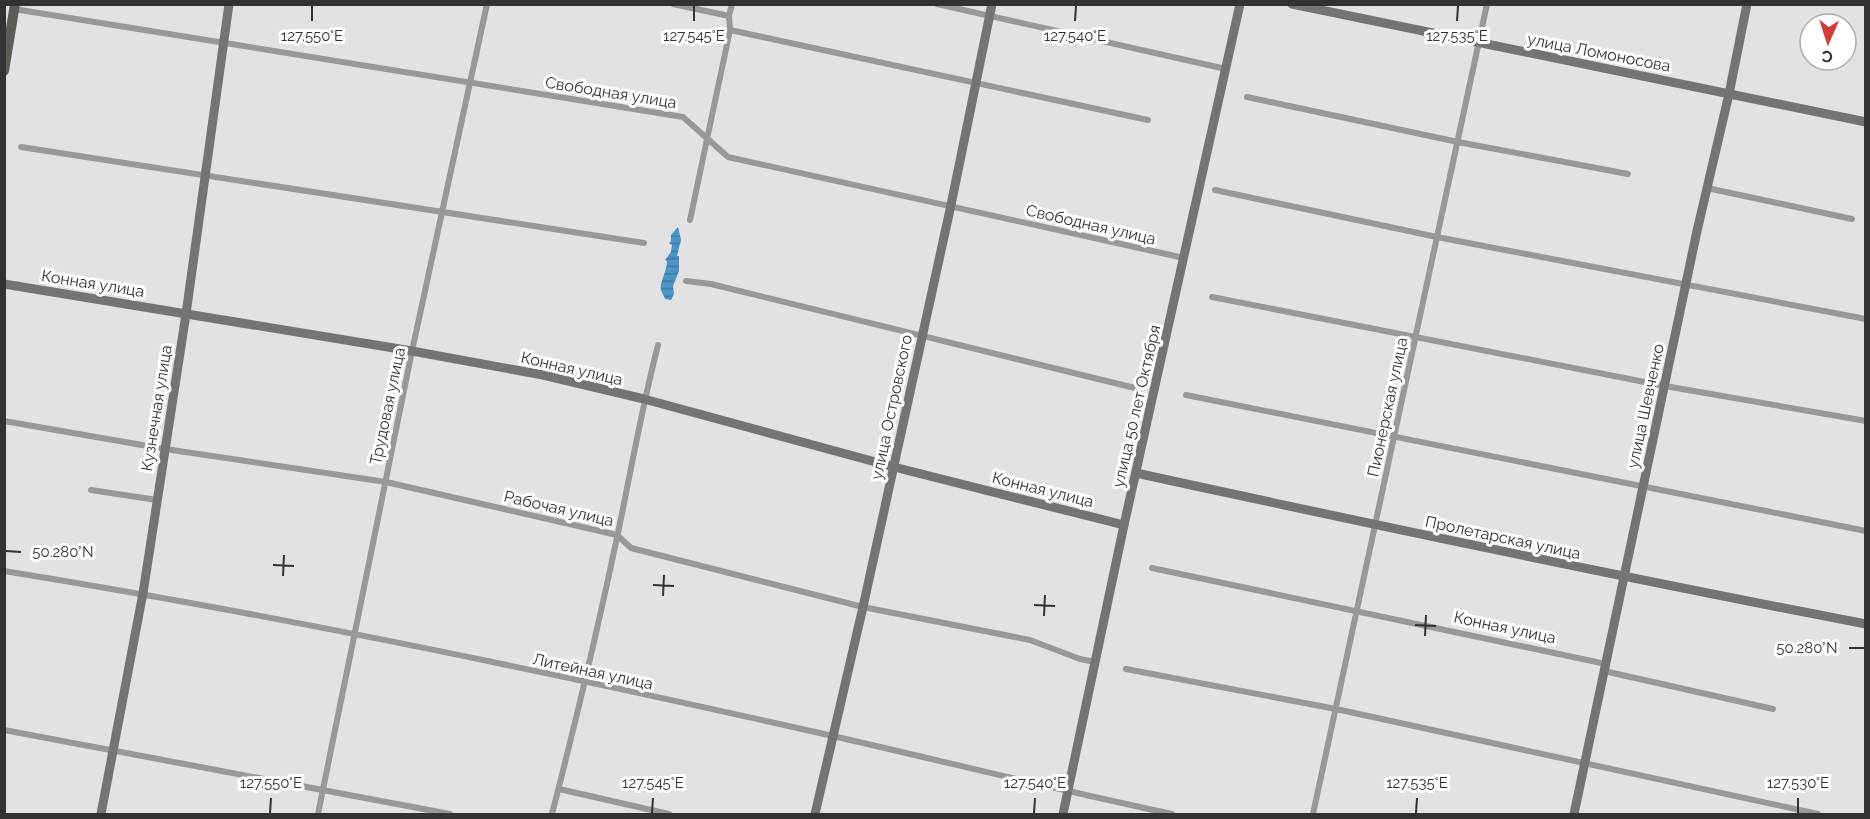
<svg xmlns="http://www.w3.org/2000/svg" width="1870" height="819" viewBox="0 0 1870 819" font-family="Raleway,sans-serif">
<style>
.water{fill:url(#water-rules)}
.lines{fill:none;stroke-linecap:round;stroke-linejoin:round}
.street{stroke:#999896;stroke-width:6}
.secondary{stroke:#757472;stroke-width:9}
.primary{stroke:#5c5b58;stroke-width:10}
.ticks{fill:none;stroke:#323133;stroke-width:2}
.labels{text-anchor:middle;stroke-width:6;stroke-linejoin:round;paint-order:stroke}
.street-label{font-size:16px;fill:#323133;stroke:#fff}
.ticks-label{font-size:15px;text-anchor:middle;fill:#323133;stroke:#fff;stroke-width:6;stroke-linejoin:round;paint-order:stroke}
</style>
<defs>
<pattern id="water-rules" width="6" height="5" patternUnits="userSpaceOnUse" patternTransform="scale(1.5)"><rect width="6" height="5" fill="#4a94c8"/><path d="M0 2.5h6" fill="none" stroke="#3e79a3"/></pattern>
</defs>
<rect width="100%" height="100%" fill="#e2e2e5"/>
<!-- water -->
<path class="water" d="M678,227L681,240L677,256H679V271L673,286L674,294L671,300L665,299C664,296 662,293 661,290C659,284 667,271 667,261L665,260L671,252L672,245L669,243L671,241V235Z"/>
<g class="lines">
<!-- street -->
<g class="street">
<polyline points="673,4 729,16 732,4"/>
<polyline points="937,4 1226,69"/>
<polyline points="14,9 683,117 728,157 1184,258"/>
<polyline points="730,30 1148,120"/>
<polyline points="1247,97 1458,142 1628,174"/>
<polyline points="21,147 644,243"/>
<polyline points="1707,188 1852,219"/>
<polyline points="1215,190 1437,237 1866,319"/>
<polyline points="690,220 730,30 729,16"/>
<polyline points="686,281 711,284 1139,389"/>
<polyline points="1212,297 1665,386 1866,421"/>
<polyline points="1186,395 1866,531"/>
<polyline points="4,421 165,449 386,482 617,535 631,548 863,607 1030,640 1080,659 1095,662"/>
<polyline points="91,490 157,500"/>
<polyline points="1152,568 1606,664"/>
<path d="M4,571C283,616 558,674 833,736C946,762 1058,790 1172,814"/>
<polyline points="1126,669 1336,709 1818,814"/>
<polyline points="1604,671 1773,709"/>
<polyline points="4,730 450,814"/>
<polyline points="559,789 669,814"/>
<polyline points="318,814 412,351 487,4"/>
<path d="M552,814C576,721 598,628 618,533C631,470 642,407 658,345"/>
<polyline points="1313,814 1487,4"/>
</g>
<!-- secondary -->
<g class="secondary">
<polyline points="1292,4 1866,122"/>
<polyline points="4,284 412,351 543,375 644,399 894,467 1124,525"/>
<path d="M1136,473C1379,526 1621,577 1866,624"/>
<polyline points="101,814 143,593 186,314 229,4"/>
<polyline points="815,814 863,607 951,205 992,4"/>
<polyline points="1063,814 1124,525 1240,4"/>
<polyline points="1574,814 1697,231 1729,94 1747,4"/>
</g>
<!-- primary -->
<polyline class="primary" points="4,71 15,4"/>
</g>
<!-- ticks -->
<path class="ticks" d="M312,21V6M694,21V6M1075,21L1076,6M1457,21L1458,6M6,551L21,552M273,565L294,566M283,576L284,555M653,585L674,586M663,596L664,575M1034,605L1055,606M1044,616L1045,595M1415,625L1436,626M1425,636L1426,615M1849,648H1864M270,813L271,798M652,813L653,798M1034,813L1035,798M1416,813L1417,798M1798,813V798"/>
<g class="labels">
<!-- street labels -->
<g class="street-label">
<text transform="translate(1599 52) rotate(11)" y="6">улица Ломоносова</text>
<text transform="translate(611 92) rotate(9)" y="6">Свободная улица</text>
<text transform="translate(1091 224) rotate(13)" y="6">Свободная улица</text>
<text transform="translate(93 283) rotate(9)" y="6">Конная улица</text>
<text transform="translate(572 368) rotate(13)" y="6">Конная улица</text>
<text transform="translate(387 406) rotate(-78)" y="6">Трудовая улица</text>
<text transform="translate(1136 406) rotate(-77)" y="6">улица 50 лет Октября</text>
<text transform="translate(1645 406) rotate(-78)" y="6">улица Шевченко</text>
<text transform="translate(891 407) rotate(-78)" y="6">улица Островского</text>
<text transform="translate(1387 407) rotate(-78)" y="6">Пионерская улица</text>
<text transform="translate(156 408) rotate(-81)" y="6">Кузнечная улица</text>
<text transform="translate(1043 489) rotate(14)" y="6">Конная улица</text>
<text transform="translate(559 508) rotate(13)" y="6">Рабочая улица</text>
<text transform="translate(1503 537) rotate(12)" y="6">Пролетарская улица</text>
<text transform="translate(1505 627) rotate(12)" y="6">Конная улица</text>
<text transform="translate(593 671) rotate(12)" y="6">Литейная улица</text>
</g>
</g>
<g class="ticks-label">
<text x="312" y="41">127.550°E</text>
<text x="694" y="41">127.545°E</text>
<text x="1075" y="41">127.540°E</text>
<text x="1457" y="41">127.535°E</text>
<text x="63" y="557">50.280°N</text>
<text x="1807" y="653">50.280°N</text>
<text x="271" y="788">127.550°E</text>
<text x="653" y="788">127.545°E</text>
<text x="1035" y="788">127.540°E</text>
<text x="1417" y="788">127.535°E</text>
<text x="1798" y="788">127.530°E</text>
</g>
<!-- border -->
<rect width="1870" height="819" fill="none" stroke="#323133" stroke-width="12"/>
<!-- north arrow -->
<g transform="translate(1828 42) rotate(183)"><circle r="28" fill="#ffffff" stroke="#adadad" stroke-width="1.5"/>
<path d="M0-4.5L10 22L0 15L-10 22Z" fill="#cd3f38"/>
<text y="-9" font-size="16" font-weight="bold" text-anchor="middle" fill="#323133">С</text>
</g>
</svg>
